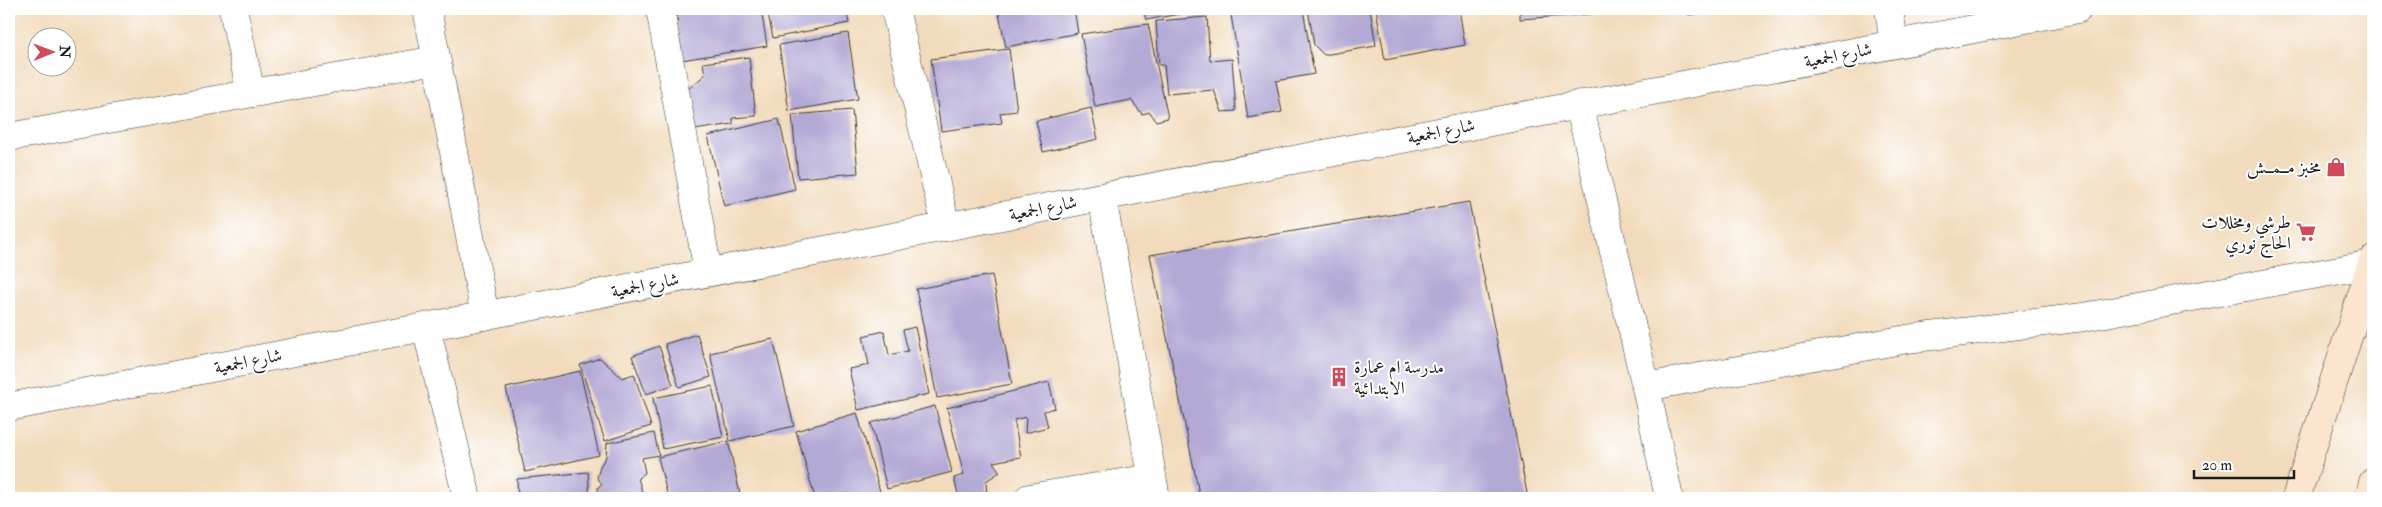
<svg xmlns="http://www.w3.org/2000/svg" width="2382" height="507" viewBox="0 0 2382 507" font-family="'IM FELL Double Pica',Amiri,serif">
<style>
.building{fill:#b2a9d5}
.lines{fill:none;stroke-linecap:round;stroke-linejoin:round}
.street-casing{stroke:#3c3934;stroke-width:29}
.secondary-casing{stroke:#3c3934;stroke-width:29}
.street{stroke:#fff;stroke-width:28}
.secondary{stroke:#fce5cf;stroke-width:28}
.labels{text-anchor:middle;stroke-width:4;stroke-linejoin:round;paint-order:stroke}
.street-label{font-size:18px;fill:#1c1c1c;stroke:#fff}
.poi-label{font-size:18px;fill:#1c1c1c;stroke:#fff;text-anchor:end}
</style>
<rect width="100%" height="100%" fill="#fff"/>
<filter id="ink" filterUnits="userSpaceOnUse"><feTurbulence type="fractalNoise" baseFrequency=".02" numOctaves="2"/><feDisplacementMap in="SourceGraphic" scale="10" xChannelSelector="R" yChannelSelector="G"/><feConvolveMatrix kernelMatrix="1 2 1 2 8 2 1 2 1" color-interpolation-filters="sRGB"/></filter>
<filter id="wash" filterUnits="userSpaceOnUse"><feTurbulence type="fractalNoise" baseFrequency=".0096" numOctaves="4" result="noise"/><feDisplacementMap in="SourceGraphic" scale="20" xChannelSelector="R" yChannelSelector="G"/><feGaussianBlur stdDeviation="1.12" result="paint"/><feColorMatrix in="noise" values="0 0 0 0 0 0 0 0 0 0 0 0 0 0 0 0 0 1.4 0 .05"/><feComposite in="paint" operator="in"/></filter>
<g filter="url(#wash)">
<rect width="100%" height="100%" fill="#f2dbbc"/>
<g id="blocks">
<!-- building -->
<g class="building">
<polygon points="678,9 761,9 767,46 682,60 677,26"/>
<polygon points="767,9 846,9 849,23 773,38"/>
<polygon points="998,9 1074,9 1078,33 1006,47"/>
<polygon points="1143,9 1190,9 1191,12 1146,20"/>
<polygon points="1230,9 1303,9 1314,74 1276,81 1282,112 1248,118"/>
<polygon points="1308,9 1370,9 1376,46 1324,55 1314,45"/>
<polygon points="1376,9 1459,9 1465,45 1385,60"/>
<polygon points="1520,9 1591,9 1591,14 1520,19"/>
<polygon points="1683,9 1720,9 1720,10 1689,15"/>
<polygon points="1207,17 1210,61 1232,59 1236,111 1222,112 1214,90 1167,94 1164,65 1159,65 1156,21"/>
<polygon points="1148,24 1168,118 1156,121 1150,112 1142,114 1131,100 1095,107 1081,34"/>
<polygon points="848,33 858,99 789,111 779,45"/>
<polygon points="1009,49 1017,111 1000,113 1002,123 941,131 931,59"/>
<polygon points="749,57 756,116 733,118 733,124 694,130 688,89 705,75 703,63"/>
<polygon points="1091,108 1098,139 1043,152 1036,121"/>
<polygon points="852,110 858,173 798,178 792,115"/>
<polygon points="779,119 795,189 724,206 708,136"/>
<polygon points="1469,202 1528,498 1200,498 1150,255"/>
<polygon points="992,275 1012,384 937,398 916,289"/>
<polygon points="915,327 929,394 858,410 849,369 869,365 863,336 884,331 889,355 908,351 903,330"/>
<polygon points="697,334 711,377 679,387 665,344"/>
<polygon points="773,339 794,426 730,441 710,353"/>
<polygon points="659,346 673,385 646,394 632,356"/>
<polygon points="600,358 622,378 634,374 651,426 605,441 580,365"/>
<polygon points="580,371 599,455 525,472 506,388"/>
<polygon points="1049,382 1055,408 1044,411 1048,427 1025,433 1026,417 1014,420 1021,457 993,462 1000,472 986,481 987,496 959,498 954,478 964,475 947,408"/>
<polygon points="712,386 723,437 663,449 653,398"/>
<polygon points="935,406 952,472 887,489 871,423"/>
<polygon points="857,413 882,498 815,498 796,431"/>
<polygon points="654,433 659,455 642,458 645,473 638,478 644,498 598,498 598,487 602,484 597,478 600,466 606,457 607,443"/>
<polygon points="728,441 741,498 668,498 658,457"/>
<polygon points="588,472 590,498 518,498 517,479"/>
</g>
</g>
</g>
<g filter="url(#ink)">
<use href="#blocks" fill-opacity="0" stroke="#3c3934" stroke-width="1"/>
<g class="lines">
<defs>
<g id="street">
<polyline points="233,9 251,93"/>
<polyline points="427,9 485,316"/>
<polyline points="660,9 708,272"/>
<polyline points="895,9 946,227"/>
<polyline points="1889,9 1894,44"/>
<polyline points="1579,104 1646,387 1669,498"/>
<polyline points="9,137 436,60"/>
<polyline points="1102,197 1156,498"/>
<polyline points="426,327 467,498"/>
<polyline points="1646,387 1907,339 2084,317 2372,264"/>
<polyline points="9,407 2078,9"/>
<polyline points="1029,498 1152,478"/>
</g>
<g id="secondary">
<polyline points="2296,498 2373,260"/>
<polyline points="2369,498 2373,482"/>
</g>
</defs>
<!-- street casing -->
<use href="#street" class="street-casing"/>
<!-- secondary casing -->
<use href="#secondary" class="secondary-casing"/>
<!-- street -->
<use href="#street" class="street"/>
<!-- secondary -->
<use href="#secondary" class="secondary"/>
</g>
</g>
<!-- icons -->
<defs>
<symbol id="shop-bare" viewBox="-9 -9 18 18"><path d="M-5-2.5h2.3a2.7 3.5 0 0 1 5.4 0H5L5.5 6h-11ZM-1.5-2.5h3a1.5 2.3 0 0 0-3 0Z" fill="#d1495b" stroke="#fff" stroke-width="2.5" paint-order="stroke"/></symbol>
<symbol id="supermarket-bare" viewBox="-9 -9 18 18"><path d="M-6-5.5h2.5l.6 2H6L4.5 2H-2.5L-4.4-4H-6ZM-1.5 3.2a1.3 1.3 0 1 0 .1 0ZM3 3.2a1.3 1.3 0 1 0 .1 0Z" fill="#d1495b" stroke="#fff" stroke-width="2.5" paint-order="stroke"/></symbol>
<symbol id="building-bare" viewBox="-9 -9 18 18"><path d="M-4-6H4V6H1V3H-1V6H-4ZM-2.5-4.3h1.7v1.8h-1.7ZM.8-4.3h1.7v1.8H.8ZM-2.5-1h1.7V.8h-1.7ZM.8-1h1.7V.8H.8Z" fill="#d1495b" stroke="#fff" stroke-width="2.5" paint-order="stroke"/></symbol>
</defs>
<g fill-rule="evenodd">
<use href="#shop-bare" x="2322" y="153" width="28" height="28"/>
<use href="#supermarket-bare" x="2292" y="218" width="28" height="28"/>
<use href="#building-bare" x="1325" y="363" width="28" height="28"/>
</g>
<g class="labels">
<!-- street labels -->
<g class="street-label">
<text transform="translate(1838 55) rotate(-11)" y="6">شارع الجمعية</text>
<text transform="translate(1441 131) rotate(-11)" y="6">شارع الجمعية</text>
<text transform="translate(1043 208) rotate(-11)" y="6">شارع الجمعية</text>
<text transform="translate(645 285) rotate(-11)" y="6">شارع الجمعية</text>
<text transform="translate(248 361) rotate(-11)" y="6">شارع الجمعية</text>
</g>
<!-- poi labels -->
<g class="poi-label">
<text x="2321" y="173">مخبز مــمــش</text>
<text x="2291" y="228">طرشي ومخللات<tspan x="2291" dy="21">الحاج نوري</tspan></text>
<text x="1354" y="373" text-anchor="start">مدرسة ام عمارة<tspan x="1354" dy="21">الابتدائية</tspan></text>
</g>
</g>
<!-- margin -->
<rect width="2382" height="507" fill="none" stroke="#fff" stroke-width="30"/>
<!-- north arrow -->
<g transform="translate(52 52) rotate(89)"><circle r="24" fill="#ffffff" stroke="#a4a4a4"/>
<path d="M0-4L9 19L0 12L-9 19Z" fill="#d1495b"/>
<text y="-8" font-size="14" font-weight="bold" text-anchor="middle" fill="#1c1c1c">N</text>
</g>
<!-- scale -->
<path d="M2194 470v8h100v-8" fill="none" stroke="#1c1c1c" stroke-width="2.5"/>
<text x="2202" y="470" font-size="15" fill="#1c1c1c" stroke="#ffffff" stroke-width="4" paint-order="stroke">20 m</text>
</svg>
